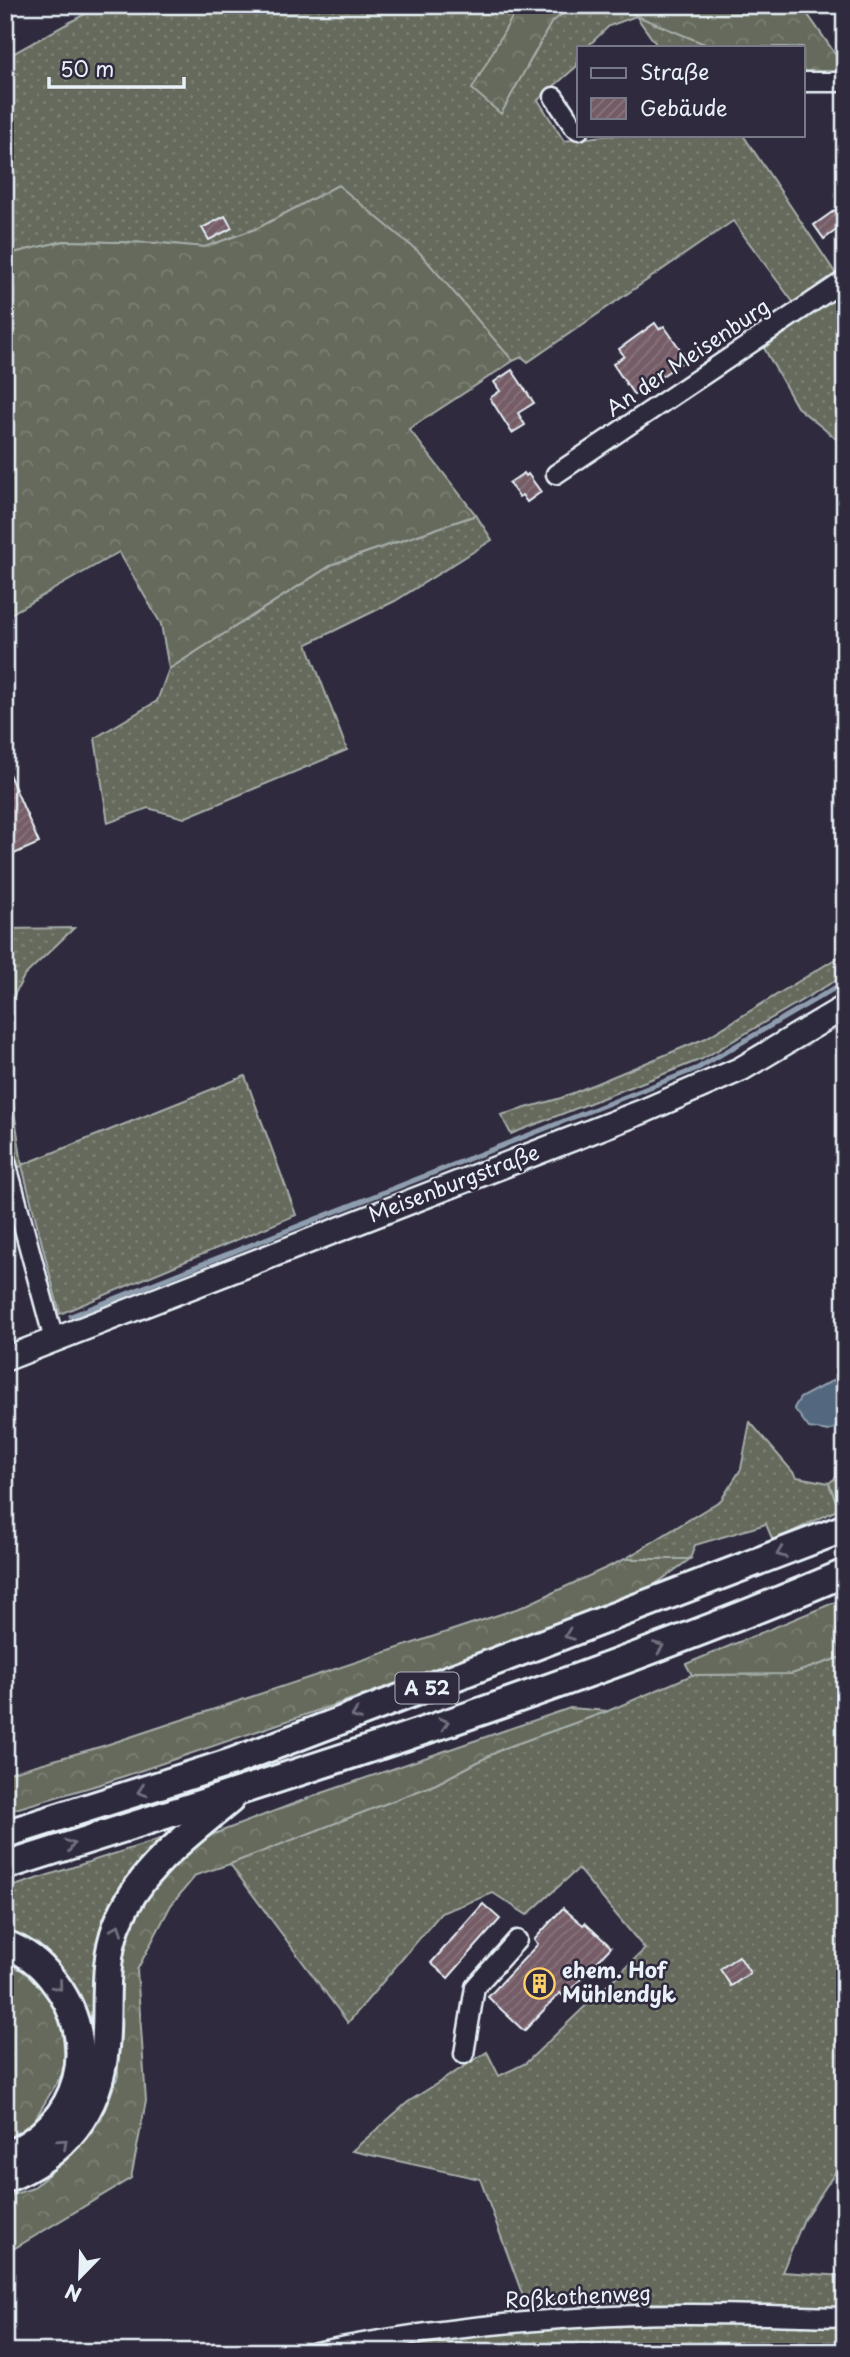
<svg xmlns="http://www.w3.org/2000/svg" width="850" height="2357" viewBox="0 0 850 2357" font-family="'Playpen Sans',sans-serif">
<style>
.grass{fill:url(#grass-dots);stroke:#a6aeaa;stroke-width:2}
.forest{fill:url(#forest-crowns);stroke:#a6aeaa;stroke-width:2}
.water{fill:#53677e;stroke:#8f9eaf;stroke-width:2}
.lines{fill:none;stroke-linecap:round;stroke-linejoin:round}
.stream{stroke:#8f9eaf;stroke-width:5}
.building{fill:url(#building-hatch);stroke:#e8f1f8;stroke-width:2}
.minor-casing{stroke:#e8f1f8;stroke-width:23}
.major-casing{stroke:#e8f1f8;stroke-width:28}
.highway-casing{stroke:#e8f1f8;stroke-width:32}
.minor{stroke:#2f2a3d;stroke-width:18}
.major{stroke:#2f2a3d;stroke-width:23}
.highway{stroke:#2f2a3d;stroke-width:26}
.oneway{stroke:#70707e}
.labels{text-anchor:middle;stroke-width:5;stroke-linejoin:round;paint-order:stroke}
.shield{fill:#2f2a3d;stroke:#b0b5c0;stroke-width:2}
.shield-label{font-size:19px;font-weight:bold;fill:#e8f1f8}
.street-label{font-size:21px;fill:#e8f1f8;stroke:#2f2a3d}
.poi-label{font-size:21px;font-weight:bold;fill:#e8f1f8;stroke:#2f2a3d;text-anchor:start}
</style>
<defs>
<pattern id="grass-dots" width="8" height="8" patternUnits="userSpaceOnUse" patternTransform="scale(1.75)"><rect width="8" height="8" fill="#656a5c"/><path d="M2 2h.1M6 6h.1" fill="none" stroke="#7b8074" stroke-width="1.8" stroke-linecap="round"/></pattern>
<pattern id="forest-crowns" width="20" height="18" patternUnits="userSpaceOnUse" patternTransform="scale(1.75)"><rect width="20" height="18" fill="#656a5c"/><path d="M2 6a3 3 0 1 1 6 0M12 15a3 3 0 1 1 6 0" fill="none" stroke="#7b8074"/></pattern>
<pattern id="building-hatch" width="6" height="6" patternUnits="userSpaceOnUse" patternTransform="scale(1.75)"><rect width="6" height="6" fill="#745c66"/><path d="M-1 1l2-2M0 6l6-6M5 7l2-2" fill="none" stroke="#88747d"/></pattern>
</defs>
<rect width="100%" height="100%" fill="#2f2a3d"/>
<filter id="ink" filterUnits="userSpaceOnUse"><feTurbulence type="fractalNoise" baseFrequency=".0143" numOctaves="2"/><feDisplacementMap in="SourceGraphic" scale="14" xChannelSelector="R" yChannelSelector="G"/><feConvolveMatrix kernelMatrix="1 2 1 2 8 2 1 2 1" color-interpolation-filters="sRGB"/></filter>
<g filter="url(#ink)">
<!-- grass -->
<g class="grass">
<polygon points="101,5 801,5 845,68 803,47 658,47 636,16 609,26 587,47 579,47 577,66 538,100 564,141 611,135 743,135 838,277 796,306 733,221 528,362 522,357 513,361 258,228 205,247 160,243 64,241 5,255 5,58"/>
<polygon points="845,291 845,446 797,407 764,348"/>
<polygon points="476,515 492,540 395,601 307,644 347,750 184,818 148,808 108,823 95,738 157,701 169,669 333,564"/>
<polygon points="74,928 24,976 5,1013 5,929"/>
<polygon points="845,953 845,975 702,1059 511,1134 501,1115 561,1098 706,1038"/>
<polygon points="5,1048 22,1165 245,1076 296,1215 60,1314 22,1166 5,1171"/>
<polygon points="750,1422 797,1477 829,1483 839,1509 773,1541 766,1524 695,1545 690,1559 625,1559 721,1500 741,1469"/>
<polygon points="845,1656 845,2158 804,2219 782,2272 845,2276 845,2309 524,2299 480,2179 352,2151 408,2102 487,2052 499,2076 526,2063 645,1949 578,1869 527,1915 493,1893 441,1913 348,2023 230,1864 436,1784 502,1749 608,1711 692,1675 791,1674"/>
<path d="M169,1836C157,1849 141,1860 130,1874C97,1918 95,1971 91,2024L73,1986L48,1955L5,1930V1889Z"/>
<polygon points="639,2322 845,2324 845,2352 353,2352 494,2330"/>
</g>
<!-- forest -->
<g class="forest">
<polygon points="519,5 574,5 551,23 501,114 472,89"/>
<polygon points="622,5 801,5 845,68 845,77 803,78 803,47 712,47 637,16"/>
<polygon points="338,185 420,253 513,361 409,429 476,515 333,564 169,669 161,624 119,552 5,617 5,255 64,241 160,243 205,247 258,228"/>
<polygon points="845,1470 845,1507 839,1509 829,1483"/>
<polygon points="625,1559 690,1559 654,1585 446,1667 101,1784 5,1812 5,1774 103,1746 522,1607"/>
<polygon points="845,1598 845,1656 791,1674 692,1675 686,1664"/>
<polygon points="570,1708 608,1711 502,1749 436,1784 230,1864 196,1875 171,1905 137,1970 146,2101 131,2178 5,2254 5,2197 33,2188 79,2147 101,2119 118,2076 119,1960 142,1898 171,1858 214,1834 322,1793"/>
<polygon points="5,1962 34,1976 62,2016 65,2069 28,2131 5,2141"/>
</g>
<!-- water -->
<polygon class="water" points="845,1374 845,1422 829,1431 809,1428 794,1408 800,1398"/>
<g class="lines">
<!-- stream -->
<polyline class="stream" points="71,1316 698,1068 845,982"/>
</g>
<!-- building -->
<g class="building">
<polygon points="845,203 845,220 837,225 839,228 824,239 814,225"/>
<polygon points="225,216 232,228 209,240 202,228"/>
<polygon points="655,323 659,329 664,326 687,359 634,395 613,364 624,356 619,349"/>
<polygon points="512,370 534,403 518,413 525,425 512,433 490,398 500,391 494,382"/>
<polygon points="524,473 526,476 528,474 541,492 527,502 522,495 519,497 509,483"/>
<polygon points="5,765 39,843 5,858"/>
<polygon points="483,1904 500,1919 448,1978 431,1963"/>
<polygon points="563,1908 583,1925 585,1923 611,1947 564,1997 560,1993 524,2031 488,1997 538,1944 534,1940"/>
<polygon points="739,1956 750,1973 731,1986 720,1969"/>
</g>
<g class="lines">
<defs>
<g id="minor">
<polyline points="803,82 845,82"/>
<polyline points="554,97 574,127 579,130"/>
<polyline points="556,474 845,280"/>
<polyline points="5,1158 54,1340"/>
<polyline points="464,2054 475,1987 517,1940"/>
<path d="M316,2352C422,2330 529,2319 637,2315C706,2312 776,2316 845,2317"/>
</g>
<polyline id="major" points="5,1359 644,1111 741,1069 845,1007"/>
<g id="highway">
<polyline points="5,1834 232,1762 845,1528"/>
<path d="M5,1866C287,1776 572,1689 845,1573"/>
<path d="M5,1944C24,1951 40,1963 52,1979C103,2042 81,2125 5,2156"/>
<path d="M5,2179C64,2156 100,2111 105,2047C109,2006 102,1964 117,1925C139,1869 186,1837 230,1800"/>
</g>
</defs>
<!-- minor casing -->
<use href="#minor" class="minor-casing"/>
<!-- major casing -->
<use href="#major" class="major-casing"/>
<!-- highway casing -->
<use href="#highway" class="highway-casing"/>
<!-- minor -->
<use href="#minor" class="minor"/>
<!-- major -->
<use href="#major" class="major"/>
<!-- highway -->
<use href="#highway" class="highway"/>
</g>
<!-- one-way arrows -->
<defs><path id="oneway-chevron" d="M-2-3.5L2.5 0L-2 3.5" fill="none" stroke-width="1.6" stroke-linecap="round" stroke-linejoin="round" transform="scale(1.75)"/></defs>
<g class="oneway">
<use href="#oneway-chevron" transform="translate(781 1553) rotate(159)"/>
<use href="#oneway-chevron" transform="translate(569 1635) rotate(159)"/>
<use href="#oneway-chevron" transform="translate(659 1647) rotate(-21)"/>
<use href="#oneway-chevron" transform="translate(356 1715) rotate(159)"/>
<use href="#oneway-chevron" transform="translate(444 1723) rotate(-18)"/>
<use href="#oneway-chevron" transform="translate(142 1791) rotate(162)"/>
<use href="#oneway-chevron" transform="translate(70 1845) rotate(-18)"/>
<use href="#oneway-chevron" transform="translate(117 1929) rotate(-71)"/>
<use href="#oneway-chevron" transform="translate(58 1986) rotate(51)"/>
<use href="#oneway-chevron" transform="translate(63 2143) rotate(-42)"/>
</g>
</g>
<!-- icons -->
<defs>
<symbol id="building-ring" viewBox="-11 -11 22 22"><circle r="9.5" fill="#2f2a3d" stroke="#ffd166" stroke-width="1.5"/><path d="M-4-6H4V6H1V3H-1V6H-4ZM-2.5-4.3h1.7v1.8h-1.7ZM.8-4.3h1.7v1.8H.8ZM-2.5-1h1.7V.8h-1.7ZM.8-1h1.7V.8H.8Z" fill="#ffd166"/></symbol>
</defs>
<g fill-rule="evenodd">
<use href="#building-ring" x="522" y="1966" width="35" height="35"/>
</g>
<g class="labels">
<!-- shield labels -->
<rect class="shield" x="395.5" y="1672.5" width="63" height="31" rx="5"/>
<g class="shield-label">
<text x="427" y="1695">A 52</text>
</g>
<!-- street labels -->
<g class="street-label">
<text transform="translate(688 358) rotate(-34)" y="7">An der Meisenburg</text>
<text transform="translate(454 1184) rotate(-21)" y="7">Meisenburgstraße</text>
<text transform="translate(578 2297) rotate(-3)" y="7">Roßkothenweg</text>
</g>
<!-- poi labels -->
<g class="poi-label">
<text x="562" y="1978">ehem. Hof<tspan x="562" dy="24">Mühlendyk</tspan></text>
</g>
</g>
<!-- margin -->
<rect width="850" height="2357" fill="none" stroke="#2f2a3d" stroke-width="28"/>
<rect x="14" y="14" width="822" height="2329" fill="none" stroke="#e8f1f8" stroke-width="2.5" filter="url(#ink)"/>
<!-- legend -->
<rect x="577" y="46" width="228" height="91" fill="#2f2a3d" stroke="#797a88" stroke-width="2"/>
<rect x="591" y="68" width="35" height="10" fill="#2f2a3d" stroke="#797a88" stroke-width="2"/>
<text x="640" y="80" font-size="21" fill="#e8f1f8">Straße</text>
<rect x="591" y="98" width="35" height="21" fill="url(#building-hatch)" stroke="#797a88" stroke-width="2"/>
<text x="640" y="116" font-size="21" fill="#e8f1f8">Gebäude</text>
<!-- north arrow -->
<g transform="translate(80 2277) rotate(203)" stroke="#2f2a3d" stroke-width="5" paint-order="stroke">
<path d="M0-5L12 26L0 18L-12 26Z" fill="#e8f1f8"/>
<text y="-10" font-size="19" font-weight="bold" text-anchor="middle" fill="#e8f1f8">N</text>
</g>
<!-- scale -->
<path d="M49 77v10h135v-10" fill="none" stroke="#e8f1f8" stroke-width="3.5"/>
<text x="60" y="77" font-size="21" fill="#e8f1f8" stroke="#2f2a3d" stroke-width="5" paint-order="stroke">50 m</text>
</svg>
